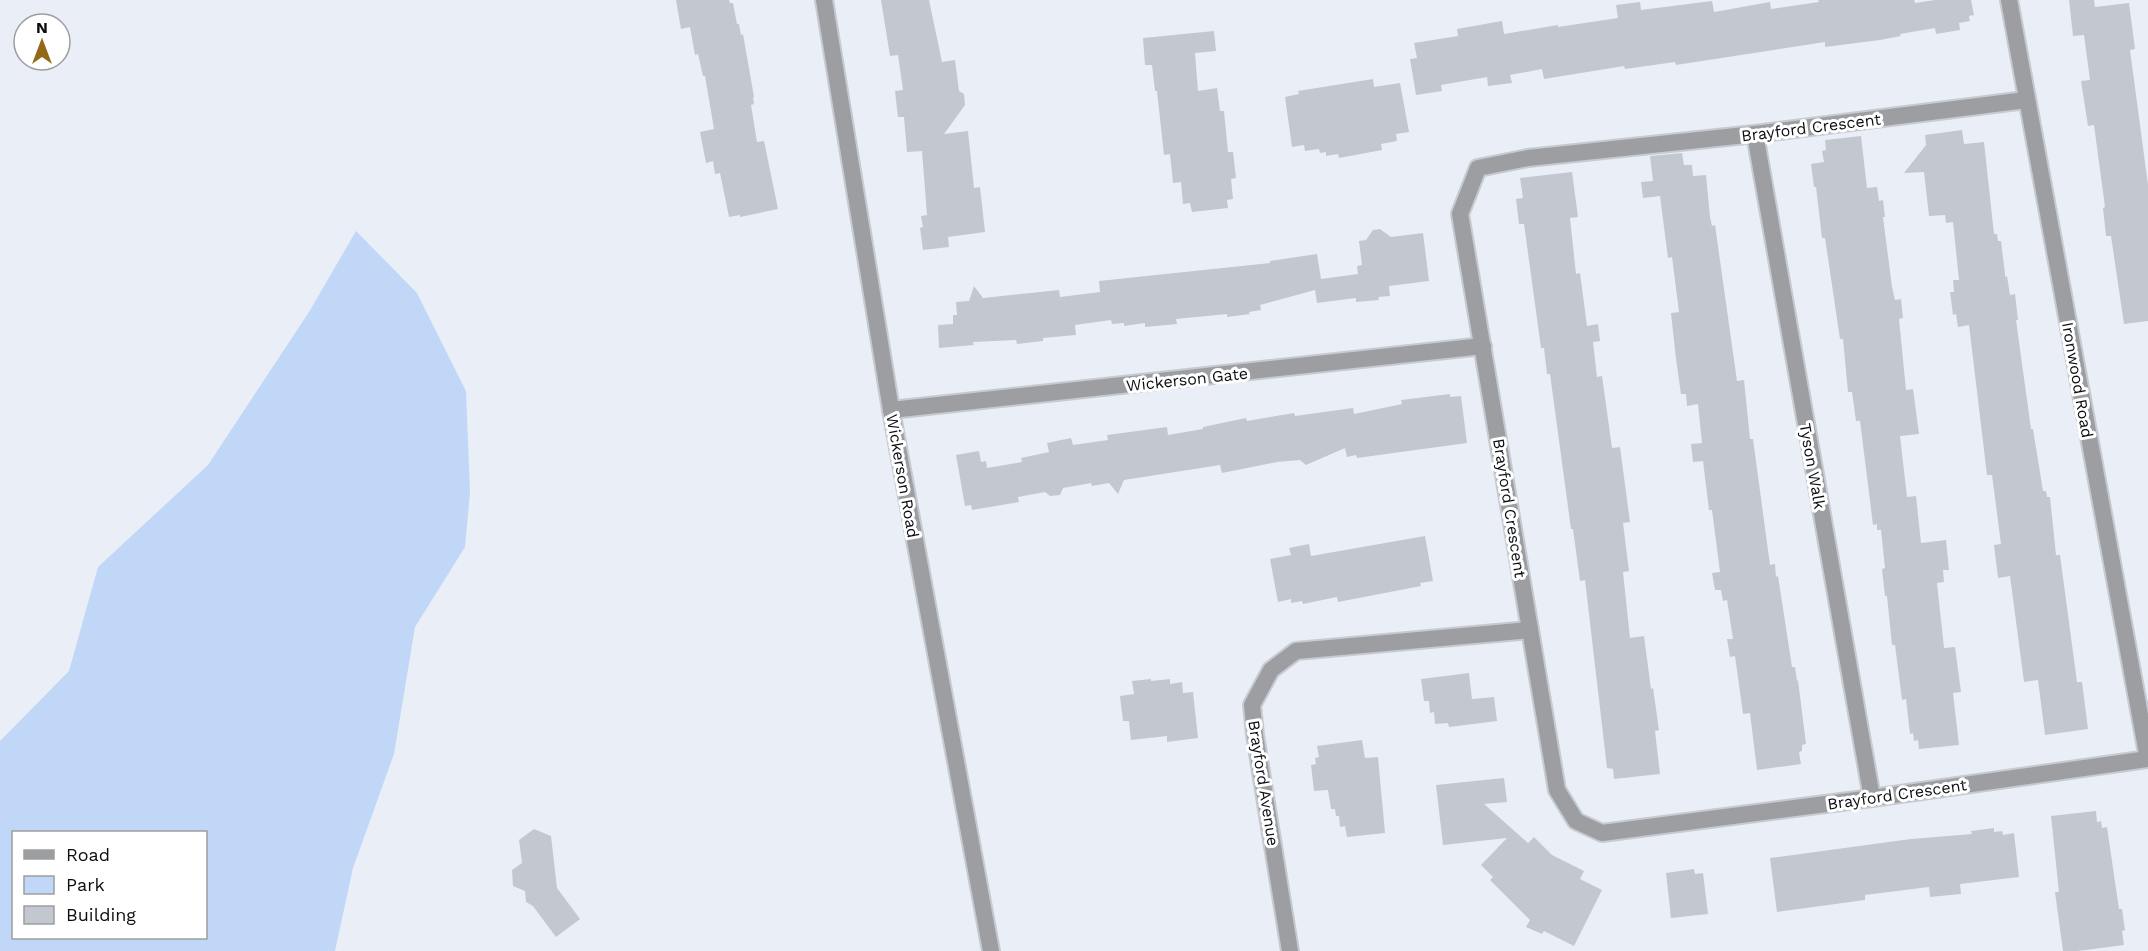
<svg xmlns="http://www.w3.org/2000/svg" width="2148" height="951" viewBox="0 0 2148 951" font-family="'Work Sans',sans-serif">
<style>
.green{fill:#c0d7f8;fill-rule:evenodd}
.building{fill:#c3c8d0}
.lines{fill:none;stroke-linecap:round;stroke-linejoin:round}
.minor-casing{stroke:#c6cbd2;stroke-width:20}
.minor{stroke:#9c9ea1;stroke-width:16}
.labels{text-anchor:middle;stroke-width:6;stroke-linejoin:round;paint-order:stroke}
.street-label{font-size:16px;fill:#0b0d10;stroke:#fff}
</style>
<rect width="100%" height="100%" fill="#eaeff7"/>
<!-- green -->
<path class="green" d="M356,231L417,293L466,391L470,492L465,547L415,627L394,754L353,868L335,951H0V741L69,671L98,567L208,465L309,312ZM14,832H206V938H14Z"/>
<!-- building -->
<g class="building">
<polygon points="676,0 729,0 730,3 733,3 737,24 739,24 741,35 743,34 754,97 753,97 754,104 751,105 757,142 764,141 778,209 740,217 740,215 729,217 720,173 715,174 713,161 706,163 700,132 714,129 705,76 703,76 698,54 695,55 690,27 681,29"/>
<polygon points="881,0 929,0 942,62 955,60 959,91 964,94 965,105 944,134 968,131 974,188 980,187 985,232 948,237 949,247 923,250 920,228 923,227 921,216 927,215 922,151 907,152 904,117 898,117 895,91 903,90 898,55 890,56"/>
<polygon points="1818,0 1914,0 1915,3 1935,0 1971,0 1974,15 1969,16 1970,21 1959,23 1960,30 1936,34 1935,28 1900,34 1901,36 1880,40 1825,47 1825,42 1676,65 1675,62 1625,69 1624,66 1544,79 1542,69 1510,75 1512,83 1488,86 1487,77 1441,85 1442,91 1416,95 1410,59 1417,58 1414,43 1458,36 1457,29 1502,21 1504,34 1558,25 1558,27 1618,18 1616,5 1640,2 1641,10 1712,1 1714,12 1770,2 1771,9 1819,2"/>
<polygon points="2069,0 2094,0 2095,7 2129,3 2135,49 2130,50 2148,185 2148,321 2124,324 2111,236 2106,236 2103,208 2105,207 2094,125 2088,126 2081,81 2090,80 2084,35 2073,36"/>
<polygon points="1214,31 1216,51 1195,53 1198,91 1217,88 1220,111 1224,111 1228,152 1233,152 1236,178 1231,179 1233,199 1227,200 1228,208 1192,212 1190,203 1183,204 1181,182 1173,183 1170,154 1164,155 1157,91 1155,91 1152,65 1145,65 1143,38"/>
<polygon points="1373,79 1374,87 1400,83 1409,132 1396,134 1397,141 1381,144 1382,150 1339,158 1338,154 1326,156 1326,152 1320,153 1319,149 1305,151 1304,145 1292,147 1285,97 1299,94 1298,91"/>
<polygon points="1962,130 1964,144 1984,142 1994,234 1997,234 1998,241 2001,241 2005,274 2005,277 2007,276 2010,295 2015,294 2018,320 2016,320 2031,429 2033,429 2043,491 2046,491 2047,497 2050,497 2056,555 2060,555 2077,682 2082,682 2088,729 2045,735 2038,680 2024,682 2010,576 1998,578 1994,545 2001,544 1992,475 1987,475 1969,325 1958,327 1956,314 1953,315 1950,292 1954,292 1953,280 1959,280 1953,222 1946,223 1945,215 1929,216 1924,172 1904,173 1926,145 1925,135"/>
<polygon points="1861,136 1867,188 1877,187 1879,201 1883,200 1885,217 1883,217 1892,287 1895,300 1901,299 1903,318 1899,319 1906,390 1913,389 1919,434 1900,436 1907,497 1916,496 1921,543 1946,540 1949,570 1943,570 1944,582 1937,583 1944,648 1955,647 1961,692 1953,693 1959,745 1919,749 1918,740 1914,741 1913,733 1910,734 1906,699 1902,700 1895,645 1892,645 1887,596 1885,596 1882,569 1885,568 1881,530 1877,530 1877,524 1873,525 1860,421 1856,421 1852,392 1848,392 1843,339 1840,339 1825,238 1822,238 1816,187 1814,187 1811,164 1824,162 1822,151 1826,150 1825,140"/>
<polygon points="1682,153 1684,165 1692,165 1693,176 1706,175 1710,217 1712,226 1715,225 1737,381 1744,380 1750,439 1753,439 1770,565 1775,564 1776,577 1778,576 1792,667 1795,667 1797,681 1798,680 1806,744 1802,745 1802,751 1799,752 1801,764 1757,770 1750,713 1743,714 1735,656 1730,657 1727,639 1733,639 1727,600 1723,601 1721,590 1715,590 1712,573 1720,572 1712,510 1709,510 1703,461 1693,462 1691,444 1702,443 1698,404 1687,406 1686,394 1681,394 1676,359 1671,313 1679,312 1672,257 1668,258 1660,196 1643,198 1641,182 1653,181 1650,156"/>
<polygon points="1572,172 1578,217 1570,218 1576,274 1580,273 1587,326 1598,324 1600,341 1593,342 1597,377 1602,376 1612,448 1620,447 1630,522 1623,523 1629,571 1623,572 1630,638 1644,636 1651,689 1653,688 1659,730 1655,731 1660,774 1614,779 1613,769 1607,768 1585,580 1580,581 1573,529 1571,529 1550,374 1547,374 1544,348 1541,348 1524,224 1519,224 1516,199 1523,198 1520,178"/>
<polygon points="1380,229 1391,237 1423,233 1429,281 1389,286 1390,296 1378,297 1379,300 1356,302 1356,298 1317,303 1315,290 1260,305 1261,310 1249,312 1250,314 1227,317 1227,314 1176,319 1177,324 1145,327 1145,323 1124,326 1124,323 1112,324 1111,320 1075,325 1076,335 1043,338 1043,341 1017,344 1016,340 973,342 974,345 939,348 938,325 953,324 953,315 957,315 956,302 969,301 974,286 983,298 1059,290 1060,297 1100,292 1099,281 1270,263 1270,261 1317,254 1321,279 1358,274 1357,266 1362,265 1359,241 1366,240 1373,230"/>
<polygon points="1450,394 1450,397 1461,396 1467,443 1357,458 1356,455 1347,457 1345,448 1306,465 1300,460 1277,462 1222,473 1220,465 1124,480 1118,494 1109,483 1092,486 1091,483 1063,488 1060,495 1050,496 1045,492 1018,497 1019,502 972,510 971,505 965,506 956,455 979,451 981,462 986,461 987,468 1022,462 1021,458 1049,452 1047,443 1071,438 1073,445 1108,440 1107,435 1167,427 1168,435 1203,429 1203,427 1246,418 1247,421 1294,413 1295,416 1353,408 1354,414 1402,404 1401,400"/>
<polygon points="1425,536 1433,581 1420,583 1421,586 1338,602 1337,597 1303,604 1302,601 1291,603 1291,599 1278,602 1270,559 1291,555 1289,548 1309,544 1311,556"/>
<polygon points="1469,673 1472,699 1494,697 1497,721 1449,727 1448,723 1435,724 1434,712 1430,713 1429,701 1424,701 1421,679"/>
<polygon points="1151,679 1151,681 1170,679 1170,684 1182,682 1183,693 1193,692 1198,738 1167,742 1167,736 1131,740 1129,721 1123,721 1120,696 1134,694 1132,681"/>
<polygon points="1362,740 1365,758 1378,757 1385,833 1347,837 1345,826 1340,827 1339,816 1336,816 1335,809 1331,809 1328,790 1314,791 1311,765 1316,764 1315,758 1319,757 1317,746"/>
<polygon points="1504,778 1507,802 1484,804 1528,843 1534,837 1552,855 1584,871 1580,879 1602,890 1574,946 1544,931 1542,934 1526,927 1530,920 1490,880 1493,877 1481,865 1507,838 1443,845 1436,785"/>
<polygon points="2096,811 2097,822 2101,821 2102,828 2107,827 2119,909 2122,909 2125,930 2122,931 2124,945 2078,951 2063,951 2055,892 2059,892 2051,816"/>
<polygon points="1994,828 1994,832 2002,831 2003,835 2014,833 2019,877 1960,884 1961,894 1930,897 1929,887 1865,895 1865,900 1777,912 1770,858 1911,839 1972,834 1971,831"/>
<polygon points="534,829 551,836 557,888 580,919 556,937 533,906 526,902 525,891 513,886 512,870 522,863 519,840"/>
<polygon points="1694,869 1695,874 1703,873 1708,914 1671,918 1666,873"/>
</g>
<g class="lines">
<defs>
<g id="minor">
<polyline points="824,0 891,410 991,951"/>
<polyline points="2009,0 2148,759"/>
<polyline points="2026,100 1755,134 1528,158 1478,168 1460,214 1557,790 1576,821 1602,833 1872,798 2148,759"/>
<polyline points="1755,134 1872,798"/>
<polyline points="891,410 1483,346"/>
<polyline points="1290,951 1255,735 1252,705 1271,670 1296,651 1530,630"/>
</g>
</defs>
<!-- minor casing -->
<use href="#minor" class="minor-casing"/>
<!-- minor -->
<use href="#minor" class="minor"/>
</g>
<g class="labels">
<!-- street labels -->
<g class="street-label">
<text transform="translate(1811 127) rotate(-7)" y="6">Brayford Crescent</text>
<text transform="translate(1187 379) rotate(-6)" y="6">Wickerson Gate</text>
<text transform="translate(2078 380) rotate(80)" y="6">Ironwood Road</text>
<text transform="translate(1813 466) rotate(80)" y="6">Tyson Walk</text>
<text transform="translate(903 476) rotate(80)" y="6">Wickerson Road</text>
<text transform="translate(1510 508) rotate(81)" y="6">Brayford Crescent</text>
<text transform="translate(1264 783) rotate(81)" y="6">Brayford Avenue</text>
<text transform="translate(1897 794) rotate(-8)" y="6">Brayford Crescent</text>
</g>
</g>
<!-- legend -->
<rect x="12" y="831" width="195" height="108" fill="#ffffff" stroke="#9d9e9f" stroke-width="1.5"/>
<rect x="24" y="850" width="30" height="9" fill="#9c9ea1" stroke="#9d9e9f" stroke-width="1.5"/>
<text x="66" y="861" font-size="18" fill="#0b0d10">Road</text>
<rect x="24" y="876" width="30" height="18" fill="#c0d7f8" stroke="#9d9e9f" stroke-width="1.5"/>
<text x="66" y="891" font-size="18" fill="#0b0d10">Park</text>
<rect x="24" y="906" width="30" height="18" fill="#c3c8d0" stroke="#9d9e9f" stroke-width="1.5"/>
<text x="66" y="921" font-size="18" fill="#0b0d10">Building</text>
<!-- north arrow -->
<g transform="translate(42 42)"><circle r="28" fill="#ffffff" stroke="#9d9e9f" stroke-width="1.5"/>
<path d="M0-4.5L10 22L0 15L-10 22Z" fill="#946915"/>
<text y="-9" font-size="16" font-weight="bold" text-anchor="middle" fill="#0b0d10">N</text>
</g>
</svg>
